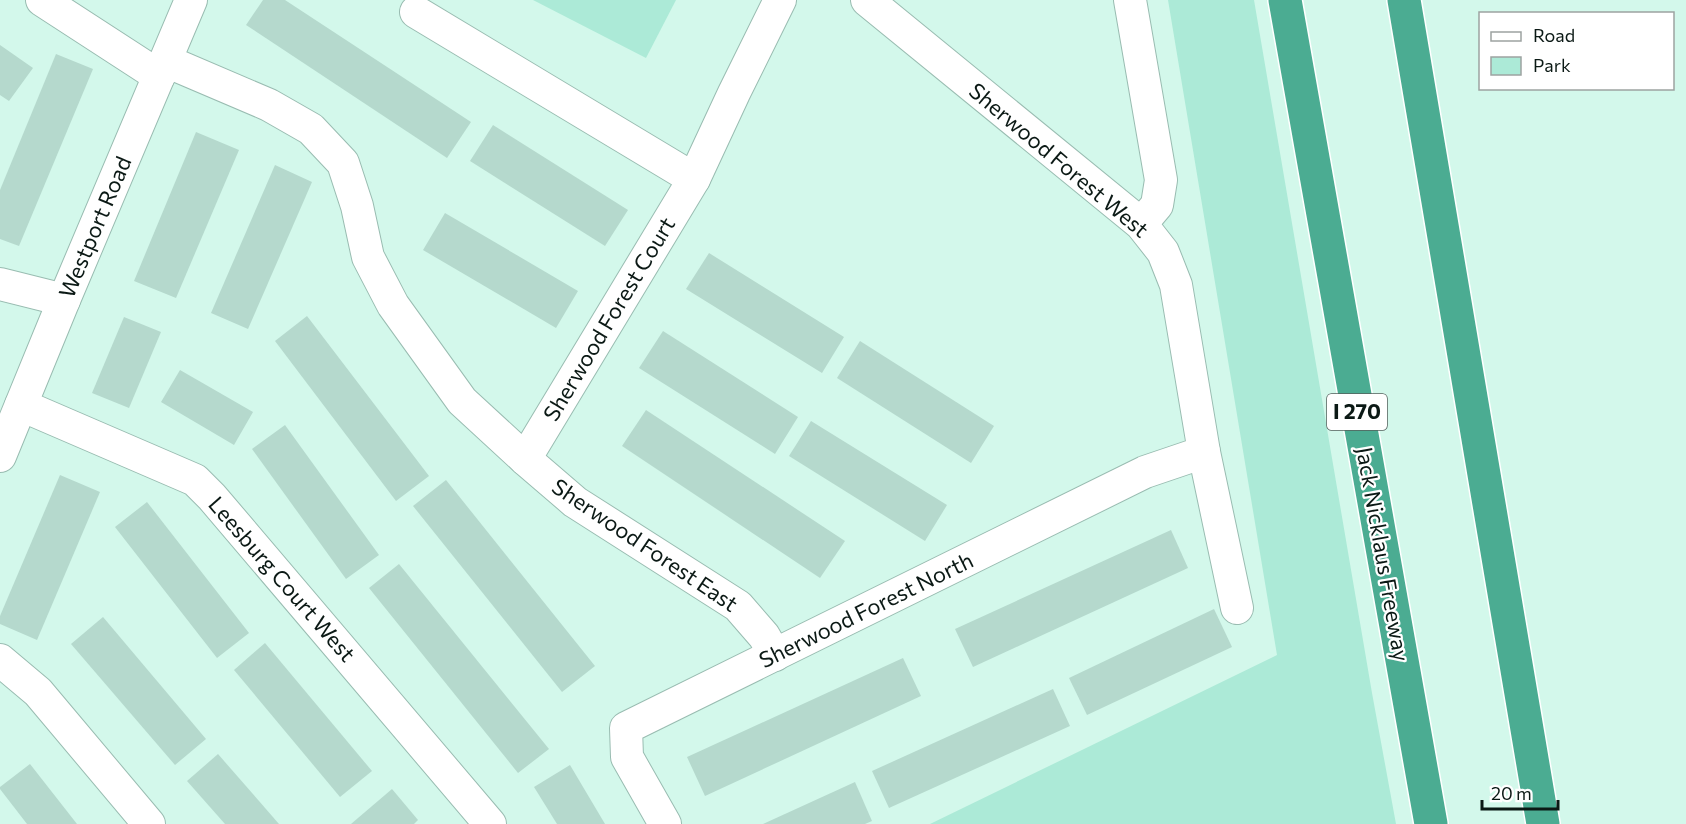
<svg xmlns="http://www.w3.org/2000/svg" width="1686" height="824" viewBox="0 0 1686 824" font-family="Commissioner,sans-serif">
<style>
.green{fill:#acead7}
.building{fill:#b5d9cd}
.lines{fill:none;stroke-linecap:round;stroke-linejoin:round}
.minor-casing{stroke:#99bcb1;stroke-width:34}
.motorway-casing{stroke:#fff;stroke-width:36}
.minor{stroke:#fff;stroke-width:32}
.motorway{stroke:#4bac92;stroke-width:33}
.labels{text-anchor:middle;stroke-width:4.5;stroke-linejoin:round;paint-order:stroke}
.shield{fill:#fff;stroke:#545e5b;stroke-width:1.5}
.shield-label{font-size:21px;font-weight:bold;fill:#0b1915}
.street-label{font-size:22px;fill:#0b1915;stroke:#fff}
</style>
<rect width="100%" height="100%" fill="#d3f8eb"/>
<!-- green -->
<g class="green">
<polygon points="533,0 676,0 646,58"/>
<polygon points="1168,0 1254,0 1372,693 1396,824 930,824 1277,655"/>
</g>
<!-- building -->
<g class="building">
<polygon points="263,0 285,0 471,122 447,158 246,25"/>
<polygon points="0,45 33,68 9,101 0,95"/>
<polygon points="56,54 93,69 19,246 0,239 0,190"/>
<polygon points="493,125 628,210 605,246 470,161"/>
<polygon points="196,132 239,150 176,298 134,281"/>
<polygon points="275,165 312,182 248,329 211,313"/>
<polygon points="445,213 578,291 556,328 423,250"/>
<polygon points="709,253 844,337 822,373 686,289"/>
<polygon points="307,316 429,476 396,501 275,341"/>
<polygon points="124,317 161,332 129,408 92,393"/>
<polygon points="663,331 798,417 775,454 639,368"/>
<polygon points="860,341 994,426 971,463 837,378"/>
<polygon points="180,370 253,412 234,445 161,402"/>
<polygon points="646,410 845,541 820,578 622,446"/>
<polygon points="811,421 947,505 925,541 789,456"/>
<polygon points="285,425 379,555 346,579 252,449"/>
<polygon points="60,475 100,492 37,640 0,624 0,616"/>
<polygon points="446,480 595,666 562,692 413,506"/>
<polygon points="147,502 249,633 217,658 115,527"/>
<polygon points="1171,530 1188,568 973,667 955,629"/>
<polygon points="399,564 549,749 518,773 369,588"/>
<polygon points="1214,609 1232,647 1087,715 1069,678"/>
<polygon points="103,617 206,739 175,765 71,644"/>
<polygon points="265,643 372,771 340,797 234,670"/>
<polygon points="903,658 921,696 705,796 687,757"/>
<polygon points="1053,689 1070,726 889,808 872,771"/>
<polygon points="218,754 279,824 225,824 187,781"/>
<polygon points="30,764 77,824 27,824 0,789 0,787"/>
<polygon points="570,765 605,824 557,824 534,787"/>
<polygon points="855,782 872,821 865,824 763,824"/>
<polygon points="392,789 418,820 414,824 351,824"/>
</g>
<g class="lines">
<defs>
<g id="minor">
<polyline points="42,0 159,76"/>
<polyline points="867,0 1141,224 1163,252 1176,285 1204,452 1237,608"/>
<polyline points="1130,0 1161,180 1157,205 1141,224"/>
<polyline points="416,12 694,179"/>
<polyline points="166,61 269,105 311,129 343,163 357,206 368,257 393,305 462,401 525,459 575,502 738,606 764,636 775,655"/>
<polyline points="0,284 64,300"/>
<polyline points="21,405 195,480 212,497 490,824"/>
<polyline points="0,456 64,300 191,0"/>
<polyline points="525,459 694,179 734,93 780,0"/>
<polyline points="0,660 38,692 149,824"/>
<polyline points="665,824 627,757 626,728 1145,472 1204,452"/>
</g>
<g id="motorway">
<polyline points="1285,0 1431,824"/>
<polyline points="1404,0 1543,824"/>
</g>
</defs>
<!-- minor casing -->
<use href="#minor" class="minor-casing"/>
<!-- motorway casing -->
<use href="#motorway" class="motorway-casing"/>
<!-- minor -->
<use href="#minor" class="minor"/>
<!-- motorway -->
<use href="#motorway" class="motorway"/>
</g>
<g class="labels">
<!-- shield labels -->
<rect class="shield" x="1327" y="394" width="60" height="36" rx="4.5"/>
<g class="shield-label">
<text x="1357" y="419">I 270</text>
</g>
<!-- street labels -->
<g class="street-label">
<text transform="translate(1059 160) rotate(40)" y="8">Sherwood Forest West</text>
<text transform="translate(95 227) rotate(-67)" y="8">Westport Road</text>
<text transform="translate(609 319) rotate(-59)" y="8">Sherwood Forest Court</text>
<text transform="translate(645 545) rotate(34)" y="8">Sherwood Forest East</text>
<text transform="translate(1383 554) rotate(80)" y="8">Jack Nicklaus Freeway</text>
<text transform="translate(282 579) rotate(49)" y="8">Leesburg Court West</text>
<text transform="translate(866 610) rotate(-26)" y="8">Sherwood Forest North</text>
</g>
</g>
<!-- legend -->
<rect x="1479" y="12" width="195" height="78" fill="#ffffff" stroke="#9da3a1" stroke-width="1.5"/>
<rect x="1491" y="32" width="30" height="9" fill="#ffffff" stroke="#9da3a1" stroke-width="1.5"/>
<text x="1533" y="42" font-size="18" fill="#0b1915">Road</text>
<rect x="1491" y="57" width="30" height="18" fill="#acead7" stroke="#9da3a1" stroke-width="1.5"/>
<text x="1533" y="72" font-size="18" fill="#0b1915">Park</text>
<!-- scale -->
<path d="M1482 800v9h76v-9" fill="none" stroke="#0b1915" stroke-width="3"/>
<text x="1491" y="800" font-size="18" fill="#0b1915" stroke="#ffffff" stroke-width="4.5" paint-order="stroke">20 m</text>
</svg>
